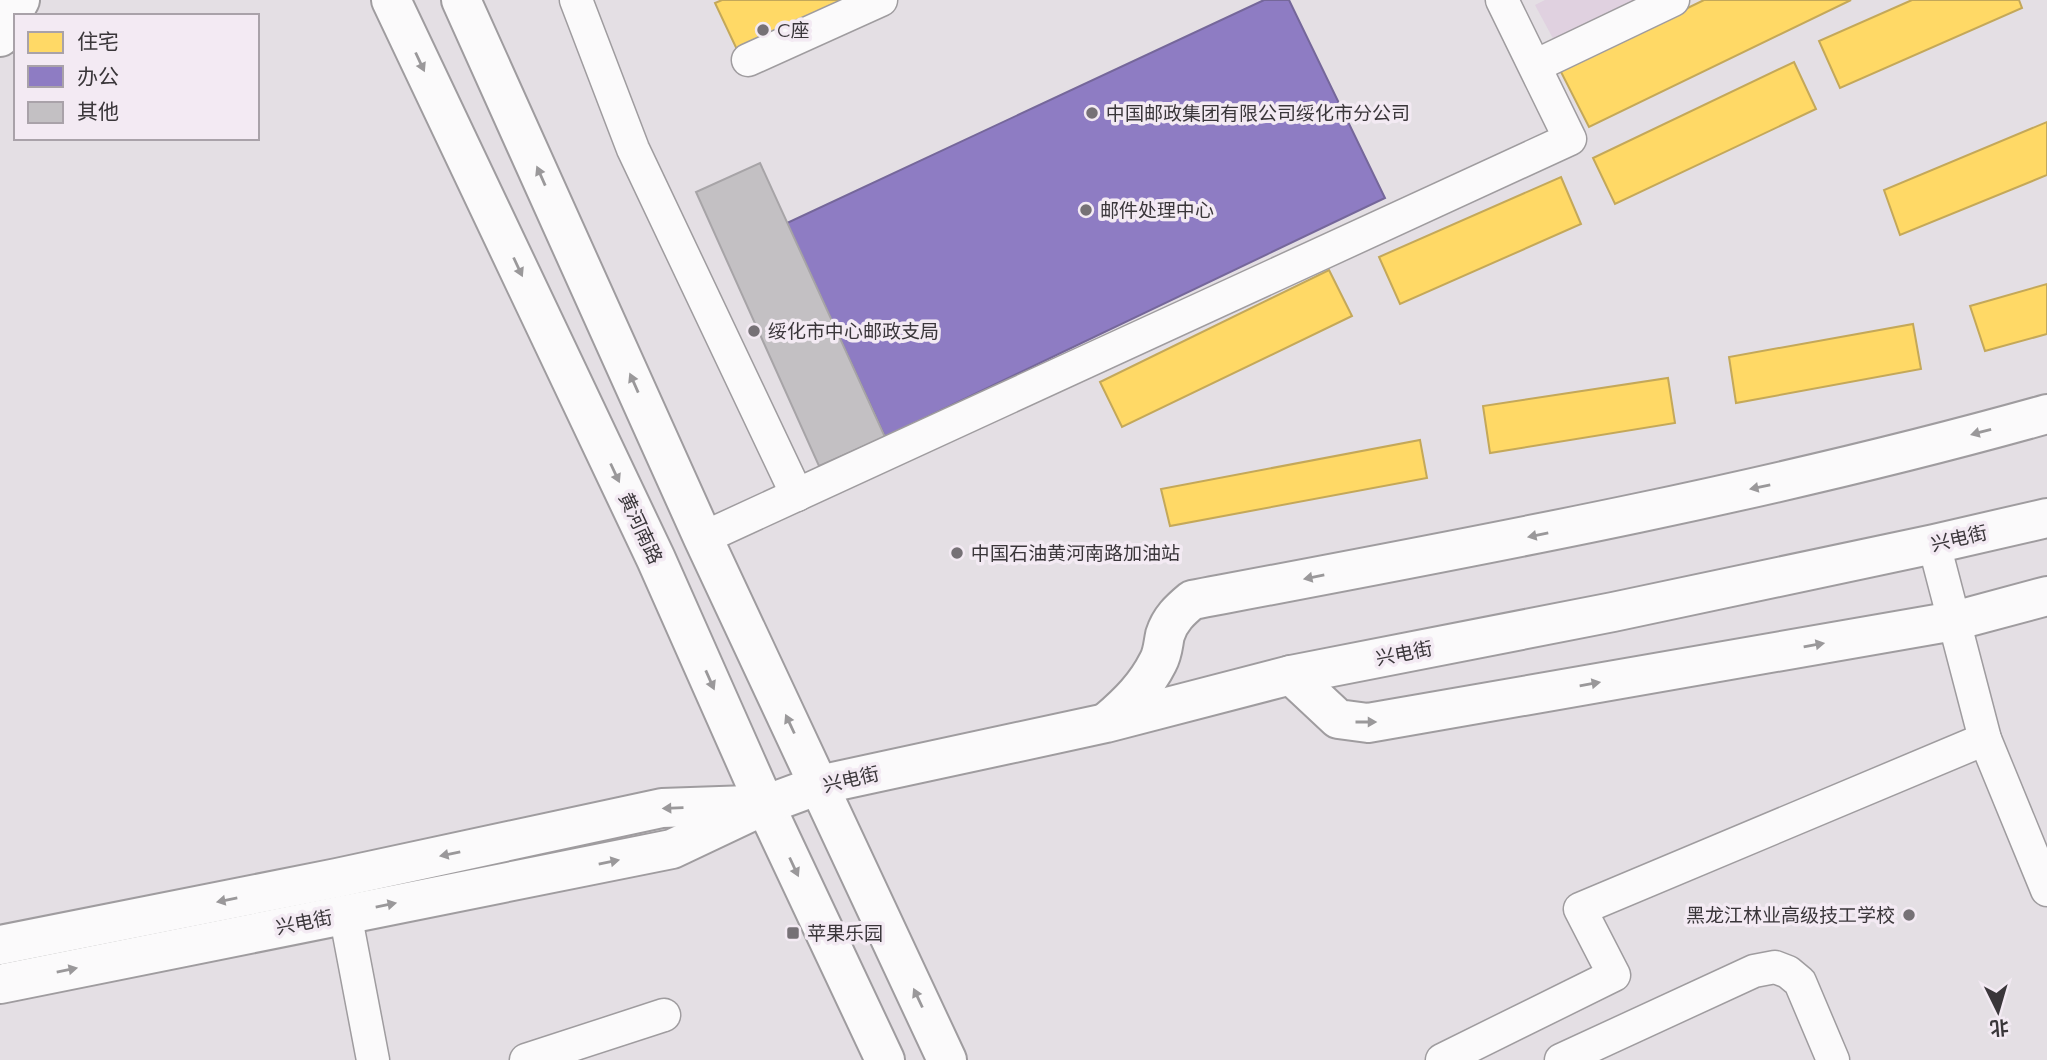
<svg xmlns="http://www.w3.org/2000/svg" width="2047" height="1060" viewBox="0 0 2047 1060" font-family="Montserrat,'Noto Sans SC',sans-serif">
<style>
.grass{fill:#e0d1e0}
.homes{fill:#ffd966;stroke:#c4a859;stroke-width:2}
.offices{fill:#8e7cc3;stroke:#75679a;stroke-width:2}
.building{fill:#c3c0c3;stroke:#a7a4a7;stroke-width:2}
.lines{fill:none;stroke-linecap:round;stroke-linejoin:round}
.minor-casing{stroke:#9f9c9f;stroke-width:35}
.major-casing{stroke:#9f9c9f;stroke-width:42}
.minor{stroke:#fbfafb;stroke-width:32}
.major{stroke:#fbfafb;stroke-width:38}
.oneway{fill:#9a989a}
.poi-dot{fill:#767176;stroke:#f3eaf3;stroke-width:2.5}
.labels{text-anchor:middle;stroke-width:7;stroke-linejoin:round;paint-order:stroke}
.poi-label{font-size:19px;fill:#3a363a;stroke:#f3eaf3;text-anchor:start}
.street-label{font-size:19px;fill:#3a363a;stroke:#f3eaf3}
</style>
<rect width="100%" height="100%" fill="#e4dfe4"/>
<!-- grass -->
<polygon class="grass" points="1545,0 1647,0 1556,44 1535,5"/>
<!-- homes -->
<g class="homes">
<polygon points="722,0 863,0 740,56 715,3"/>
<polygon points="1704,0 1851,0 1589,127 1560,70"/>
<polygon points="1912,0 2019,0 2022,8 1840,88 1819,41"/>
<polygon points="1794,62 1816,109 1615,204 1593,158"/>
<polygon points="2047,122 2047,175 1900,235 1884,190"/>
<polygon points="1561,177 1581,224 1400,304 1379,257"/>
<polygon points="1329,270 1352,316 1122,427 1100,382"/>
<polygon points="2047,284 2047,334 1985,351 1970,306"/>
<polygon points="1913,324 1921,369 1736,403 1729,357"/>
<polygon points="1668,378 1675,423 1490,453 1483,406"/>
<polygon points="1420,440 1427,478 1170,526 1161,489"/>
</g>
<!-- offices -->
<polygon class="offices" points="1264,0 1289,0 1385,198 885,437 787,223"/>
<!-- building -->
<polygon class="building" points="760,163 885,437 819,466 696,192"/>
<g class="lines">
<defs>
<g id="minor">
<polyline points="576,0 633,149 797,495"/>
<polyline points="748,60 881,0"/>
<polyline points="1535,66 1673,0"/>
<polyline points="703,538 1570,139 1502,0"/>
<polyline points="1934,544 1985,739 2047,890"/>
<polyline points="345,913 373,1060"/>
<polyline points="526,1060 664,1015"/>
<polyline points="1442,1060 1614,975 1580,909 1985,739"/>
<polyline points="1561,1060 1754,971 1775,967 1788,972 1800,982 1833,1060"/>
</g>
<g id="major">
<polyline points="391,0 656,559 765,805 885,1060"/>
<polyline points="461,0 703,538 947,1060"/>
<polyline points="0,37 20,0"/>
<polyline points="1291,675 1338,719 1368,723 1954,621 2047,596"/>
<path d="M1108,721C1129,703 1146,686 1158,662C1163,653 1163,644 1165,635C1170,619 1180,610 1192,600C1479,546 1766,493 2047,414"/>
<polyline points="0,945 337,878 662,808 749,805"/>
<polyline points="0,984 672,849 765,805 819,785 1106,723 1291,675 1613,612 1934,544 2047,518"/>
</g>
</defs>
<!-- minor casing -->
<use href="#minor" class="minor-casing"/>
<!-- major casing -->
<use href="#major" class="major-casing"/>
<!-- minor -->
<use href="#minor" class="minor"/>
<!-- major -->
<use href="#major" class="major"/>
</g>
<!-- one-way arrows -->
<defs><path id="oneway-solid" d="M-6-.8H1V-3.2L6.5 0L1 3.2V.8H-6Z" transform="scale(1.75)"/></defs>
<g class="oneway">
<use href="#oneway-solid" transform="translate(420 62) rotate(65)"/>
<use href="#oneway-solid" transform="translate(541 176) rotate(-114)"/>
<use href="#oneway-solid" transform="translate(518 267) rotate(65)"/>
<use href="#oneway-solid" transform="translate(634 383) rotate(-114)"/>
<use href="#oneway-solid" transform="translate(1981 432) rotate(165)"/>
<use href="#oneway-solid" transform="translate(615 473) rotate(65)"/>
<use href="#oneway-solid" transform="translate(1760 487) rotate(168)"/>
<use href="#oneway-solid" transform="translate(1538 535) rotate(168)"/>
<use href="#oneway-solid" transform="translate(1314 577) rotate(169)"/>
<use href="#oneway-solid" transform="translate(1814 645) rotate(-10)"/>
<use href="#oneway-solid" transform="translate(710 680) rotate(66)"/>
<use href="#oneway-solid" transform="translate(1590 684) rotate(-10)"/>
<use href="#oneway-solid" transform="translate(1366 722)"/>
<use href="#oneway-solid" transform="translate(790 724) rotate(-115)"/>
<use href="#oneway-solid" transform="translate(673 808) rotate(178)"/>
<use href="#oneway-solid" transform="translate(450 854) rotate(168)"/>
<use href="#oneway-solid" transform="translate(609 862) rotate(-11)"/>
<use href="#oneway-solid" transform="translate(794 867) rotate(65)"/>
<use href="#oneway-solid" transform="translate(227 900) rotate(169)"/>
<use href="#oneway-solid" transform="translate(386 905) rotate(-11)"/>
<use href="#oneway-solid" transform="translate(67 970) rotate(-11)"/>
<use href="#oneway-solid" transform="translate(918 998) rotate(-115)"/>
</g>
<!-- markers -->
<g class="poi-dot">
<circle cx="763" cy="30" r="7"/>
<circle cx="1092" cy="113" r="7"/>
<circle cx="1086" cy="210" r="7"/>
<circle cx="754" cy="331" r="7"/>
<circle cx="957" cy="553" r="7"/>
<circle cx="1909" cy="915" r="7"/>
<rect x="786" y="926" width="14" height="14" rx="3.5"/>
</g>
<g class="labels">
<!-- poi labels -->
<g class="poi-label">
<text x="777" y="37">C座</text>
<text x="1106" y="120">中国邮政集团有限公司绥化市分公司</text>
<text x="1100" y="217">邮件处理中心</text>
<text x="768" y="338">绥化市中心邮政支局</text>
<text x="971" y="560">中国石油黄河南路加油站</text>
<text x="1895" y="922" text-anchor="end">黑龙江林业高级技工学校</text>
<text x="807" y="940">苹果乐园</text>
</g>
<!-- street labels -->
<g class="street-label">
<text transform="translate(641 528) rotate(65)" y="7">黄河南路</text>
<text transform="translate(1959 538) rotate(-13)" y="7">兴电街</text>
<text transform="translate(1404 653) rotate(-11)" y="7">兴电街</text>
<text transform="translate(851 779) rotate(-13)" y="7">兴电街</text>
<text transform="translate(304 922) rotate(-11)" y="7">兴电街</text>
</g>
</g>
<!-- legend -->
<rect x="14" y="14" width="245" height="126" fill="#f3eaf3" stroke="#a9a2a9" stroke-width="2"/>
<rect x="28" y="32" width="35" height="21" fill="#ffd966" stroke="#a9a2a9" stroke-width="2"/>
<text x="77" y="49" font-size="21" fill="#3a363a">住宅</text>
<rect x="28" y="66" width="35" height="21" fill="#8e7cc3" stroke="#a9a2a9" stroke-width="2"/>
<text x="77" y="84" font-size="21" fill="#3a363a">办公</text>
<rect x="28" y="102" width="35" height="21" fill="#c3c0c3" stroke="#a9a2a9" stroke-width="2"/>
<text x="77" y="119" font-size="21" fill="#3a363a">其他</text>
<!-- north arrow -->
<g transform="translate(1998 1011) rotate(175)" stroke="#f3eaf3" stroke-width="5" paint-order="stroke">
<path d="M0-5L12 26L0 18L-12 26Z" fill="#3a363a"/>
<text y="-10" font-size="19" font-weight="bold" text-anchor="middle" fill="#3a363a">北</text>
</g>
</svg>
